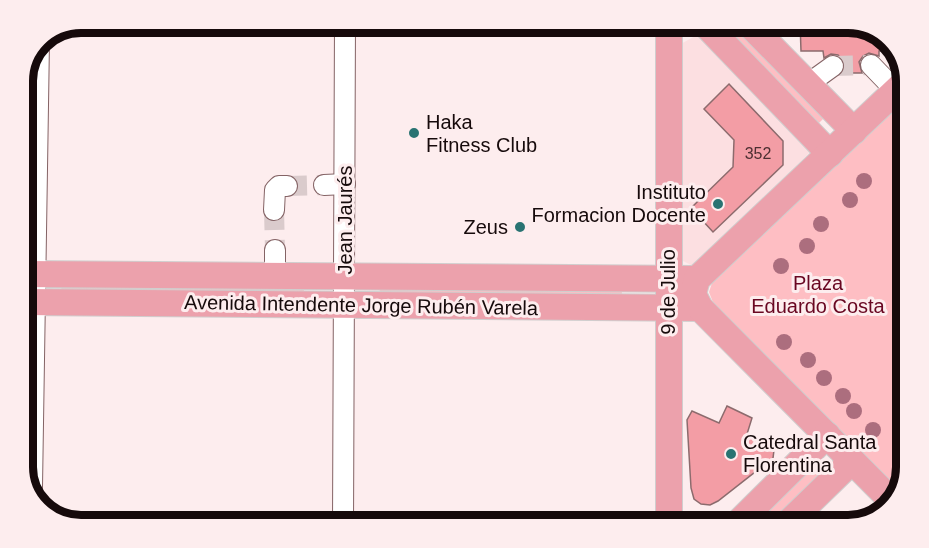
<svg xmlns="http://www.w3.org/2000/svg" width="929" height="548" viewBox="0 0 929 548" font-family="Helvetica,sans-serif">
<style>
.built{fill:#fcdfe1}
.green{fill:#febec3}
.building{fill:#f39da5;stroke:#8c6b6d;stroke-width:1.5}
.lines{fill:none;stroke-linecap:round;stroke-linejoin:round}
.minor-tunnel{stroke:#dacbcc;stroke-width:20;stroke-dasharray:20 10;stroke-linecap:butt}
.minor-casing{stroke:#846365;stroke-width:22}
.major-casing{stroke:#d0cece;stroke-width:28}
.minor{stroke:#fff;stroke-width:20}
.major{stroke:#eca1ac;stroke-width:26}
.tree{fill:#ac6e7e}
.poi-dot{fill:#297372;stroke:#fdedee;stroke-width:2}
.labels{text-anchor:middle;stroke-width:6;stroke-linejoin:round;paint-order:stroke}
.number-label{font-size:16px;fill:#4d2f32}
.poi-label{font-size:20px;fill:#160a0b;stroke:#fdedee;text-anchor:start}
.street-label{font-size:20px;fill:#160a0b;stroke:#fdedee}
.park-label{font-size:20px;fill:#690722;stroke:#fdedee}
.rim{fill:none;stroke:#160a0b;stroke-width:8}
</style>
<rect width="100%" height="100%" fill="#fdedee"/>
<!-- built -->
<polygon class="built" points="697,35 812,150 697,268 677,258 679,45"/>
<!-- green -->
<g class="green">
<polygon points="715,22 733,23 826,116 816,126"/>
<polygon points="906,96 898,495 717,313 709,292 714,277"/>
<polygon points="61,287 303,287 304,291 303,294 62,291"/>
<polygon points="379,289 621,289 622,293 621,297 381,293"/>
<polygon points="812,462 823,473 771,525 750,525"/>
</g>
<!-- building -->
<g class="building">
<polygon points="800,22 848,22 877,31 890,51 879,51 879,56 869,53 863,56 859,62 862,73 842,73 845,64 838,55 831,54 824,58 823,51 801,51"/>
<polygon points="729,84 783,141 783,165 713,232 691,208 733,167 734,140 704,109"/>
<polygon points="727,406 752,418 747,434 768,443 774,450 773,458 718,501 710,505 701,504 694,499 691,488 687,420 692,411 719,423"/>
</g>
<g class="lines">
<!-- minor-tunnel -->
<g class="minor-tunnel">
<polyline points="833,66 871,65"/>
<polyline points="287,186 324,185"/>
<polyline points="274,210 275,250"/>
</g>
<defs>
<g id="minor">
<polyline points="871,65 896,91"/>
<polyline points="808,84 833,66"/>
<polyline points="324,185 345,184"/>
<polyline points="274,210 275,190 279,186 287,186"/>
<polyline points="275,250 275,276"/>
<polyline points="32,487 39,41"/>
<polyline points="343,525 345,22"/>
</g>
<g id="major">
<polyline points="703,22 830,154"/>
<polyline points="747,22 854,131"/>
<polyline points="23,274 697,279"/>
<polyline points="23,302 700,308"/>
<polyline points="893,502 700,308 693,294 697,279 906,81"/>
<polyline points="669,525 669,22"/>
<polyline points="736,525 827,435"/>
<polyline points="786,525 852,461"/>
</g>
</defs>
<!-- minor casing -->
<use href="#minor" class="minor-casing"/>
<!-- major casing -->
<use href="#major" class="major-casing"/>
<!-- minor -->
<use href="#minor" class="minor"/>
<!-- major -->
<use href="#major" class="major"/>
</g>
<!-- trees -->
<g class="tree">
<circle cx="864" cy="181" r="8"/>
<circle cx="850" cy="200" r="8"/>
<circle cx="821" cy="224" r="8"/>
<circle cx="807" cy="246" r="8"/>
<circle cx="781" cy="266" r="8"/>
<circle cx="784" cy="342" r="8"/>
<circle cx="808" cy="360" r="8"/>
<circle cx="824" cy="378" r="8"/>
<circle cx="843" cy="396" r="8"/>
<circle cx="854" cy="411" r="8"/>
<circle cx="873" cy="430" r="8"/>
</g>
<!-- markers -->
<g class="poi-dot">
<circle cx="414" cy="133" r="6"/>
<circle cx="718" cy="204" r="6"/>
<circle cx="520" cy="227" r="6"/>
<circle cx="731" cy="454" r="6"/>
</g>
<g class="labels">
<!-- number labels -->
<g class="number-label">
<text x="758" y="159">352</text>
</g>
<!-- poi labels -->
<g class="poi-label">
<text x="426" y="129">Haka<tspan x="426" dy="23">Fitness Club</tspan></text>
<text x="706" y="199" text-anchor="end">Instituto<tspan x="706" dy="23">Formacion Docente</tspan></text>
<text x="508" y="234" text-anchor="end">Zeus</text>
<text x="743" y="449">Catedral Santa<tspan x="743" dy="23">Florentina</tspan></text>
</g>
<!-- street labels -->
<g class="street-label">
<text transform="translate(345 220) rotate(-90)" y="7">Jean Jaurés</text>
<text transform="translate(668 292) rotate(-90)" y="7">9 de Julio</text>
<text transform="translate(361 305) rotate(1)" y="7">Avenida Intendente Jorge Rubén Varela</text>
</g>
<!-- park labels -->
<g class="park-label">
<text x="818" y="290">Plaza<tspan x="818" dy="23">Eduardo Costa</tspan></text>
</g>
</g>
<!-- crop -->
<path d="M0 0H929V548H0ZM81 33H848A48 48 0 0 1 896 81V467A48 48 0 0 1 848 515H81A48 48 0 0 1 33 467V81A48 48 0 0 1 81 33Z" fill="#fdedee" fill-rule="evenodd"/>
<path class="rim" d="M81 33H848A48 48 0 0 1 896 81V467A48 48 0 0 1 848 515H81A48 48 0 0 1 33 467V81A48 48 0 0 1 81 33Z"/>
</svg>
